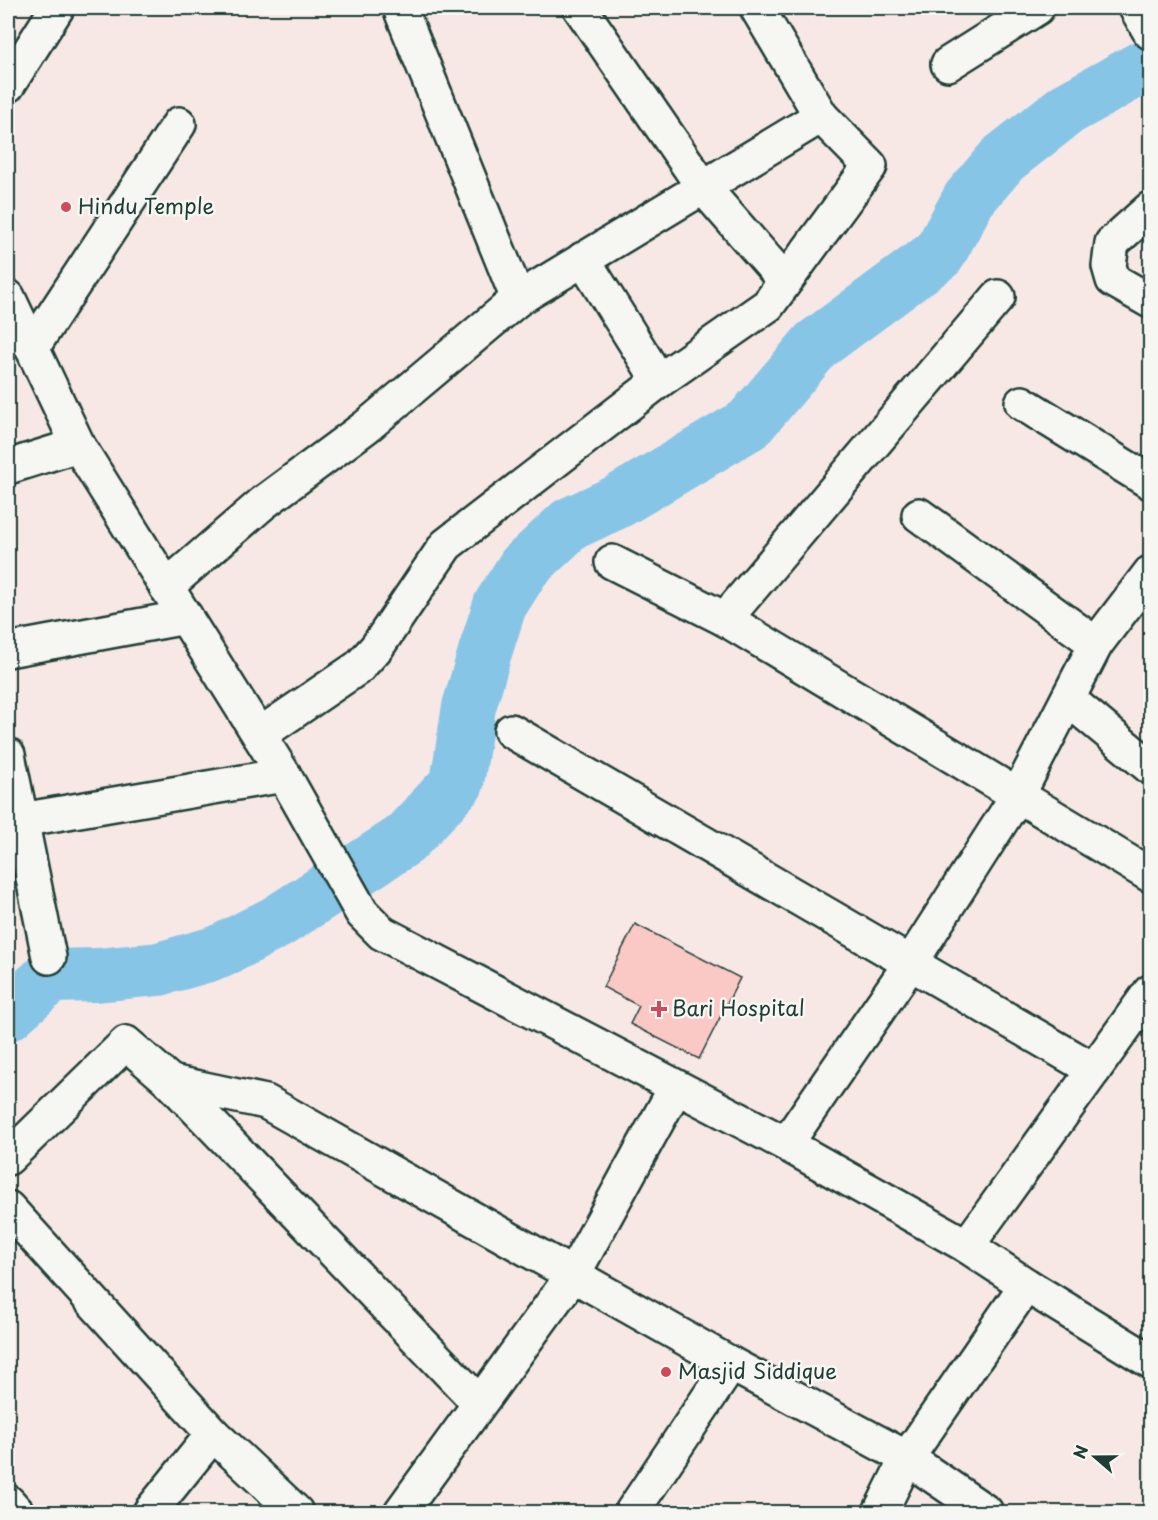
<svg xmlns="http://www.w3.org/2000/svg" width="1158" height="1520" viewBox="0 0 1158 1520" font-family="'Playpen Sans',sans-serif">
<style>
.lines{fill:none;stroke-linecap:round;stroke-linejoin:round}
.river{stroke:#87c5e7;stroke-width:54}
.building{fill:#fac9c6;stroke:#1f3d34;stroke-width:1.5}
.minor-casing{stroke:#1f3d34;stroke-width:38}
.minor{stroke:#f6f6f2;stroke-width:33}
.poi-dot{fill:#d1495b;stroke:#f6f6f2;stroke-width:2}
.labels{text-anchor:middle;stroke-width:5;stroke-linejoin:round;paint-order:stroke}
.poi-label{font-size:21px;fill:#1f3d34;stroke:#f6f6f2;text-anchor:start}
</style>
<rect width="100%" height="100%" fill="#f7e8e5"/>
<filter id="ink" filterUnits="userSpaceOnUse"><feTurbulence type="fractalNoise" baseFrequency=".0167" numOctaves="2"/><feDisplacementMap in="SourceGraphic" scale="12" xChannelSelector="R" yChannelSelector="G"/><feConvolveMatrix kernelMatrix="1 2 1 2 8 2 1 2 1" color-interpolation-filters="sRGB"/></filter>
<g filter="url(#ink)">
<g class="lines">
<!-- river -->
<polyline class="river" points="8,1014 51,976 97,975 159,969 219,952 277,922 404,840 457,783 469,707 485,652 500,605 524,567 570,524 617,502 749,424 816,345 939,254 969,199 1003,159 1067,109 1150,63"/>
</g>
<!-- building -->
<polygon class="building" points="635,924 740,978 699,1059 630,1024 639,1006 603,987"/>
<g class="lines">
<defs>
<g id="minor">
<polyline points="400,8 518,299"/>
<polyline points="580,8 703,187 785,281"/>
<polyline points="1136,8 1150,32"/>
<polyline points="948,64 1037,8"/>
<polyline points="8,85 57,8"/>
<polyline points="1150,209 1112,243 1109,266 1113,280 1150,301"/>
<polyline points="583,259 659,381"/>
<polyline points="8,297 78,445 284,775 362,913 382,933 786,1144 967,1246 1026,1285 1150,1361"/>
<polyline points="32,348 179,124"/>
<polyline points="1022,403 1150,482"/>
<polyline points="8,467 78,445"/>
<polyline points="919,515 1096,644"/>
<polyline points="612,562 725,619 1150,875"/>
<polyline points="166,587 263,503 367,426 518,299 821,116"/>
<polyline points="725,619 998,297"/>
<polyline points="8,650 186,617"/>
<polyline points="1068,699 1150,767"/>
<polyline points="511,731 1094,1070"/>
<polyline points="259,735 359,667 377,647 446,545 659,381 768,305 870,166 821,116 757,8"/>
<polyline points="8,755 49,957"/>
<polyline points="21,820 284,775"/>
<polyline points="171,1082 266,1102 731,1364 907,1458 986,1512"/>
<polyline points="786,1144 910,964 1018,795 1096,644 1150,573"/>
<polyline points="8,1158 126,1043 171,1082 479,1403"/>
<polyline points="8,1208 213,1434 296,1512"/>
<polyline points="967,1246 1150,992"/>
<polyline points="8,1502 17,1512"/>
<polyline points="150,1512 213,1434"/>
<polyline points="401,1512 573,1275 676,1087"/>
<polyline points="632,1512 731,1364"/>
<polyline points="880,1512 907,1458 1026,1285"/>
</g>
</defs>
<!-- minor casing -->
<use href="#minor" class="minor-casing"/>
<!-- minor -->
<use href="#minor" class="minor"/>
</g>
</g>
<!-- markers -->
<g class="poi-dot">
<circle cx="66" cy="207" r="6"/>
<path d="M656 1000h6v6h6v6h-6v6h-6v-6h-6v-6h6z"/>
<circle cx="666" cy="1372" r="6"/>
</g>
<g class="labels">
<!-- poi labels -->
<g class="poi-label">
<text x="78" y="214">Hindu Temple</text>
<text x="672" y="1016">Bari Hospital</text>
<text x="678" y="1379">Masjid Siddique</text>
</g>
</g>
<!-- margin -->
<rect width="1158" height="1520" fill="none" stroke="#f6f6f2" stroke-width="30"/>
<rect x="15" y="15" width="1128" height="1490" fill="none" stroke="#1f3d34" stroke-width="2" filter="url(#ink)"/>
<!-- north arrow -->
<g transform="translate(1095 1457) rotate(290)" stroke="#f6f6f2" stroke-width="4.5" paint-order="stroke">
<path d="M0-4.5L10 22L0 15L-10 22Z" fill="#1f3d34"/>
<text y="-9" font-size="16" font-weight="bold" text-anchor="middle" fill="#1f3d34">N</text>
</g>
</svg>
